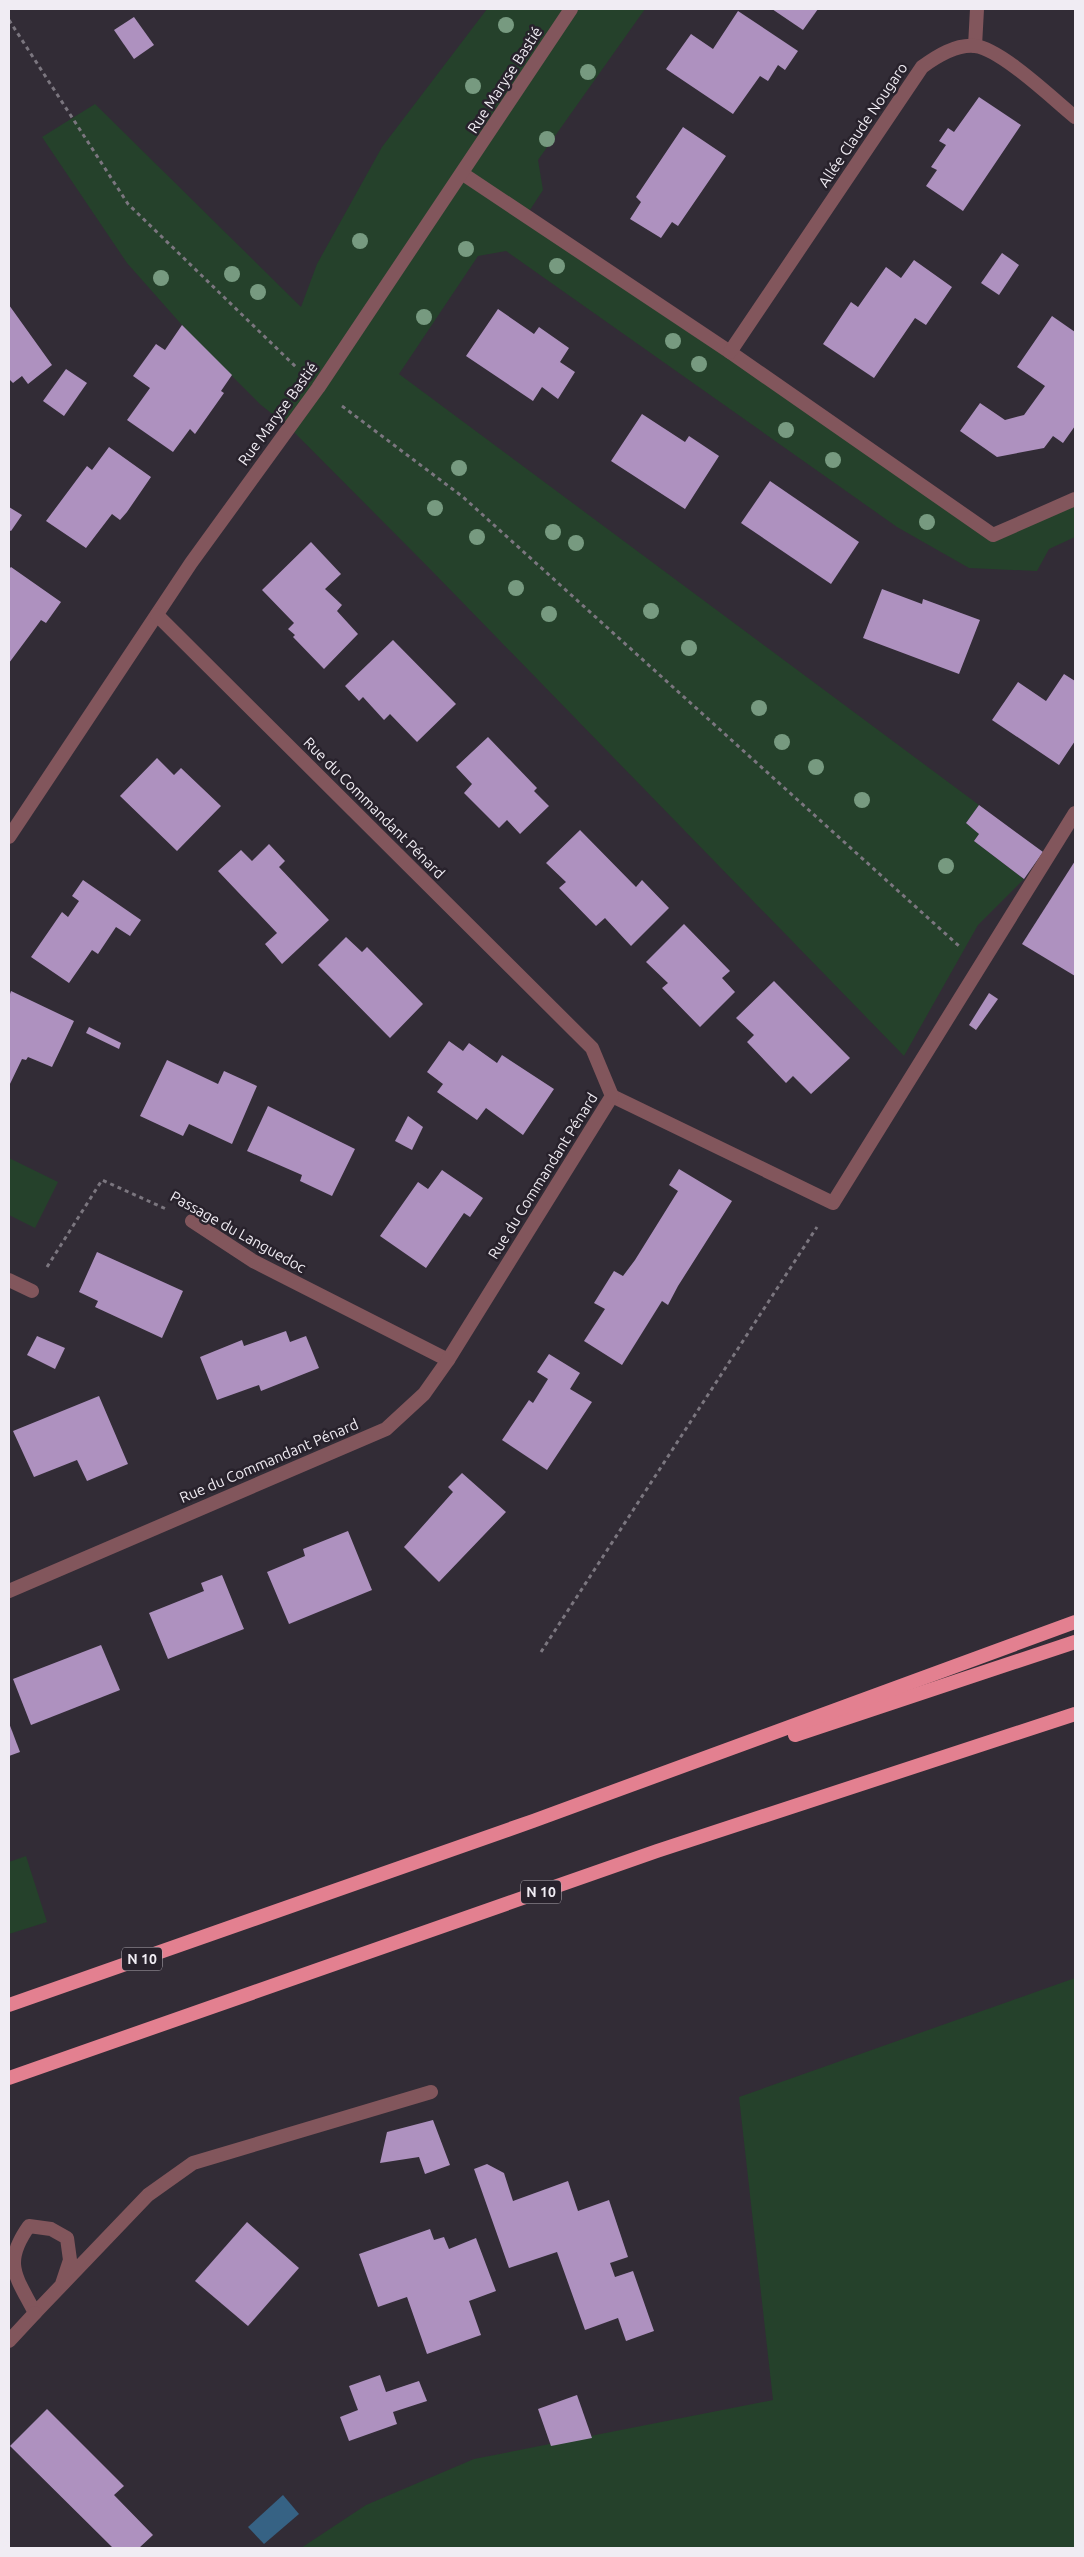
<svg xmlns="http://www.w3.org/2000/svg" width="1084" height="2557" viewBox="0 0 1084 2557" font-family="Ubuntu,sans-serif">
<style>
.green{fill:#25412b}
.water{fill:#366284}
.building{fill:#ae91bf}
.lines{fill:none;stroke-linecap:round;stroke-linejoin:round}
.path{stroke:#7b767f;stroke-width:3;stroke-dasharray:4 4;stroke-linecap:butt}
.service{stroke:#82565c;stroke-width:14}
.minor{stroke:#82565c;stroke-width:14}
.trunk{stroke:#e38090;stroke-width:14}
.tree{fill:#779a80}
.labels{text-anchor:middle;stroke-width:5;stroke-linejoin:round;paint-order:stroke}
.shield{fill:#28222c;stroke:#b4afb7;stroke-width:1}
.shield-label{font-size:14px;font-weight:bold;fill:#f0ecf3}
.street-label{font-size:15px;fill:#f0ecf3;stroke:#28222c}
</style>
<rect width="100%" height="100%" fill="#322c36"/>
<!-- green -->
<g class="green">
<polygon points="487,9 645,9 538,160 543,190 526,216 993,535 1075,499 1075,537 1049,549 1037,571 969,568 897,527 506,251 478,256 399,374 979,805 966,823 979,834 974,841 1024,879 978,925 904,1056 433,572 289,427 261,405 189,333 127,263 42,137 95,104 301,307 317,264 382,147"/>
<polygon points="9,1158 58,1182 35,1228 9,1215"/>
<polygon points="26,1856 47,1922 9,1934 9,1862"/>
<polygon points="1075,1978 1075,2548 301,2548 366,2505 474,2459 773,2400 739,2097"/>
</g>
<!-- water -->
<polygon class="water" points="283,2495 299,2514 264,2544 248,2527"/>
<!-- building -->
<g class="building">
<polygon points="772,9 818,9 803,30"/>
<polygon points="738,11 798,51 785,70 778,65 768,81 760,76 733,114 666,69 691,34 713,49"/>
<polygon points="134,17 154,45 134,59 114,30"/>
<polygon points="979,97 1021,125 963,211 926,186 937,170 931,167 946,145 939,141 948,128 954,132"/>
<polygon points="683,127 726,156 678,226 672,222 661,238 630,219 641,202 636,197"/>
<polygon points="1002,253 1019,265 999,295 981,283"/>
<polygon points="914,260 952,287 926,325 915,318 874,378 823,344 851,302 858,307 886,267 901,278"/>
<polygon points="9,305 52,365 28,384 22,376 13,383 9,379"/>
<polygon points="498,309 534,334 539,327 569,348 560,362 575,372 558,399 542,387 533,401 466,356"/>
<polygon points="1052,316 1075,332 1075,426 1063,443 1053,436 1044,448 997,457 960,431 980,403 1005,420 1024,415 1045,386 1017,367"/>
<polygon points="182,325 232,375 221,391 224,393 195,434 190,429 173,452 127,420 150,388 133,376 156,344 165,350"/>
<polygon points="66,369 87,383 64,416 43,401"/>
<polygon points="642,414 685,442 689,436 719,456 685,509 611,461"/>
<polygon points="109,447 151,477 127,512 120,520 112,514 86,548 46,521 87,466 92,470"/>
<polygon points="770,481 859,542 831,584 741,523"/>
<polygon points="9,507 22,515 11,531 9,530"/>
<polygon points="311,542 341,574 325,589 342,605 337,611 358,634 324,669 293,637 295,635 288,629 294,623 262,590"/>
<polygon points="11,567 61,602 46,623 41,620 9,663 9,569"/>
<polygon points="882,589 922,604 923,599 980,620 959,674 863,638"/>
<polygon points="393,640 456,704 417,742 390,714 384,720 363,697 359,701 345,686"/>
<polygon points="1064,674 1075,681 1075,741 1059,765 992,720 1018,682 1046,701"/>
<polygon points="488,737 537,788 534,791 549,806 520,834 507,820 499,828 464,793 472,784 456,767"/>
<polygon points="157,758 174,775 181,768 221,806 177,851 120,796"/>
<polygon points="979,805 1043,852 1024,879 974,841 979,834 966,823"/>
<polygon points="580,830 636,887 642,880 669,908 631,946 605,918 596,926 559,888 566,882 546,863"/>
<polygon points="269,844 285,861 279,867 329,920 282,964 265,944 277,933 218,871 241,850 252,861"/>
<polygon points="1075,861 1075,976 1022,944"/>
<polygon points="83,880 141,920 130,936 116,927 98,954 92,950 69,983 31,957 62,912 68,917 79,901 72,896"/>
<polygon points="684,924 730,971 722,978 735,992 700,1027 662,988 668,983 646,962"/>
<polygon points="346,937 362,952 367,947 423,1004 390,1038 318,965"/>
<polygon points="774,981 850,1058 811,1094 793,1076 786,1083 747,1042 754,1035 736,1018"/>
<polygon points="11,991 74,1021 52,1067 28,1057 26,1060 22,1059 9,1086 9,997"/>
<polygon points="989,993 998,999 976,1030 969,1025"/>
<polygon points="89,1027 121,1043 119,1049 86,1033"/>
<polygon points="449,1041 463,1051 469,1043 497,1063 502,1055 554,1089 523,1135 486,1108 477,1120 437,1092 443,1084 427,1072"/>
<polygon points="167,1060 218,1084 224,1071 257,1086 232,1144 189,1124 183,1136 140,1116"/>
<polygon points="268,1106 355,1149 332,1196 300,1181 302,1175 247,1151"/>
<polygon points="408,1116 423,1127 412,1150 395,1141"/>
<polygon points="679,1169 732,1201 678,1286 668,1305 662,1301 622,1365 584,1341 605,1309 594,1303 614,1271 623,1276 635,1260 678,1191 669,1185"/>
<polygon points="442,1170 483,1198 470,1217 464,1213 426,1268 380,1236 418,1182 428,1189"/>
<polygon points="97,1252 183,1291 162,1338 95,1307 98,1301 79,1292"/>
<polygon points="286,1331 290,1342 306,1336 319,1368 261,1391 259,1385 217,1400 200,1357 242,1340 244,1346"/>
<polygon points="37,1336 65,1348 55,1369 27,1355"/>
<polygon points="549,1354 580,1373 570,1389 592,1402 547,1470 502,1440 529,1400 533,1403 548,1379 537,1372"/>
<polygon points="99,1396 128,1464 87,1481 77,1460 34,1477 13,1431"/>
<polygon points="462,1473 506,1512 439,1582 404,1547 453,1492 448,1487"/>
<polygon points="348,1531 372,1590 289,1624 267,1572 305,1556 303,1549"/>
<polygon points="222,1575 244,1629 168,1659 149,1613 204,1591 201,1583"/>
<polygon points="101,1645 120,1690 31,1725 13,1679"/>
<polygon points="9,1723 20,1752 9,1756"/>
<polygon points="433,2120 450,2165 425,2174 419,2157 380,2163 387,2132"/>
<polygon points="487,2164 504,2173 513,2201 568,2181 578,2211 609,2200 628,2257 610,2263 615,2277 633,2271 654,2331 626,2341 618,2318 585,2330 557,2252 509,2268 474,2169"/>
<polygon points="247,2222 299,2268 248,2326 195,2281"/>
<polygon points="430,2229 434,2240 444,2237 449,2249 476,2238 496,2291 469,2301 481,2335 427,2354 407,2297 378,2307 359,2254"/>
<polygon points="380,2375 386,2392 419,2381 427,2401 393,2412 397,2424 349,2441 340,2417 358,2410 349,2386"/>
<polygon points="577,2395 592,2438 551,2446 538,2409"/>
<polygon points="47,2409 124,2486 114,2495 153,2535 139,2548 113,2548 10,2446"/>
</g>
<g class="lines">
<!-- path -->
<g class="path">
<polyline points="9,20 128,204 297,368"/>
<polyline points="342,406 463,497 959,946"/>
<polyline points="47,1267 102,1180 166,1209"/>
<polyline points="541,1652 817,1227"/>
</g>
<!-- service -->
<g class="service">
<polyline points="612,1096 833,1203 1075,813"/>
<polyline points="192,1221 253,1261 448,1360"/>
<path d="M62,2284L70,2260L67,2238L51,2229L29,2226C2,2264 16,2276 35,2313L148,2195L193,2163L431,2092"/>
</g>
<!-- minor -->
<g class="minor">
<polyline points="975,46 977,9"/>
<polyline points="463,174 730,352 993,535 1075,499"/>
<path d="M730,352L922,67C937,56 956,44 975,46C1001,49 1053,99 1075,117"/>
<polyline points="9,837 191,563 318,388 571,9"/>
<polyline points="9,1280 32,1291"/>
<polyline points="9,1591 386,1429 424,1394 448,1360 612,1096 592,1048 157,615"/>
<polyline points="9,2341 35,2313"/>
</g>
<!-- trunk -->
<g class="trunk">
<polyline points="795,1735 1075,1642"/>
<polyline points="9,2005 533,1821 1075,1622"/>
<polyline points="9,2078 657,1851 1075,1714"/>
</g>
</g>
<!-- trees -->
<g class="tree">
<circle cx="506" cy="25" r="8"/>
<circle cx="588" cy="72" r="8"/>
<circle cx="473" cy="86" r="8"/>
<circle cx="547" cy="139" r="8"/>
<circle cx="360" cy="241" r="8"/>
<circle cx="466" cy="249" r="8"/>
<circle cx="557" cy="266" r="8"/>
<circle cx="232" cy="274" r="8"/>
<circle cx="161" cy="278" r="8"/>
<circle cx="258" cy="292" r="8"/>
<circle cx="424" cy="317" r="8"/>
<circle cx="673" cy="341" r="8"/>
<circle cx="699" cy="364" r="8"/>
<circle cx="786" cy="430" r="8"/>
<circle cx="833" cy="460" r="8"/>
<circle cx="459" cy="468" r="8"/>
<circle cx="435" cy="508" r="8"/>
<circle cx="927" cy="522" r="8"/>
<circle cx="553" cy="532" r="8"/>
<circle cx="477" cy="537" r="8"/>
<circle cx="576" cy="543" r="8"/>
<circle cx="516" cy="588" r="8"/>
<circle cx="651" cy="611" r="8"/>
<circle cx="549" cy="614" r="8"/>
<circle cx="689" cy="648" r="8"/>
<circle cx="759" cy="708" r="8"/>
<circle cx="782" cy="742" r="8"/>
<circle cx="816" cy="767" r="8"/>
<circle cx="862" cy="800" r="8"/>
<circle cx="946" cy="866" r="8"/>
</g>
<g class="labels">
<!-- shield labels -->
<g class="shield">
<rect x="521" y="1880.5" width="40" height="23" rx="4"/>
<rect x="122" y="1947.5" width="40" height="23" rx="4"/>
</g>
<g class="shield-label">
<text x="541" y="1897">N 10</text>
<text x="142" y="1964">N 10</text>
</g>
<!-- street labels -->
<g class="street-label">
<text transform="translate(505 80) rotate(-57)" y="5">Rue Maryse Bastié</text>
<text transform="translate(863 125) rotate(-56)" y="5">Allée Claude Nougaro</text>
<text transform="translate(278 414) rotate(-54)" y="5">Rue Maryse Bastié</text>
<text transform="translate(374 808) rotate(45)" y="5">Rue du Commandant Pénard</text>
<text transform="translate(543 1176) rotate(-58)" y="5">Rue du Commandant Pénard</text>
<text transform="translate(238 1232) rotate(29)" y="5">Passage du Languedoc</text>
<text transform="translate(269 1461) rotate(-23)" y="5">Rue du Commandant Pénard</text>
</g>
</g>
<!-- border -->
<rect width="1084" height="2557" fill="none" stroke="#f0ecf3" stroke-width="20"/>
</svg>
